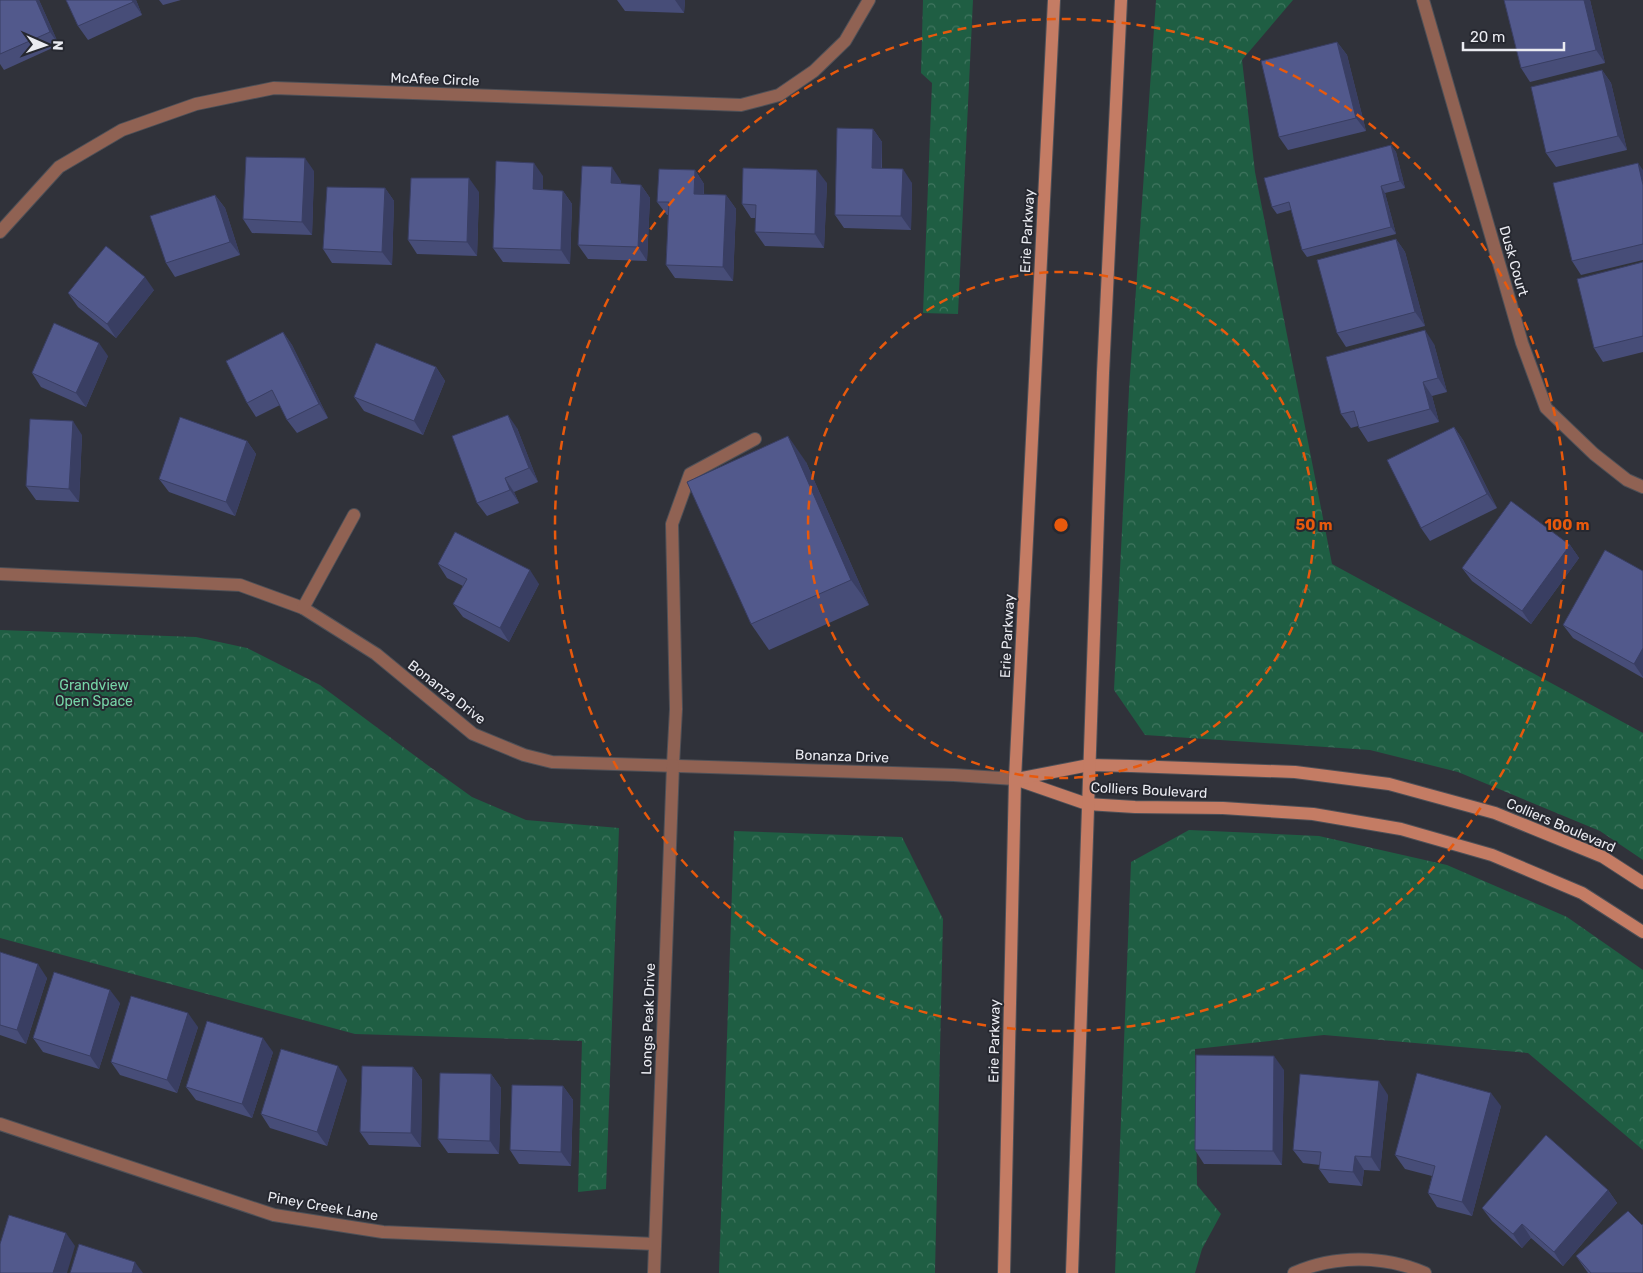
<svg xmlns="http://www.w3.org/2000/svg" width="1643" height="1273" viewBox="0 0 1643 1273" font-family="Rubik,sans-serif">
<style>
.park{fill:url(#park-crowns)}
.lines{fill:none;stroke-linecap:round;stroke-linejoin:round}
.lane-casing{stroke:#4e5057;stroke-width:14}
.street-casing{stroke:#4e5057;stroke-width:14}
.secondary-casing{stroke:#4e5057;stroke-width:14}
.lane{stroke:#906253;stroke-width:12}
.street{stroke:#906253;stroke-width:12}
.secondary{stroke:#c47c64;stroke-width:12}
.wall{fill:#474d78}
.shaded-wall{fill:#393e62}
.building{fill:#52598c;stroke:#393e62}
.ring{fill:none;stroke:#e8590c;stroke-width:2.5;stroke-dasharray:9 6}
.labels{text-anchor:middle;stroke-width:4;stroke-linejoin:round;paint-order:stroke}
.street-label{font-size:14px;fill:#eaebf1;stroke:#262830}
.park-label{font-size:14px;fill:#76d5a7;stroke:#262830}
.centre{fill:#e8590c;stroke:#262830;stroke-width:2.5}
.ring-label{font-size:15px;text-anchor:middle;font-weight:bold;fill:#e8590c;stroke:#262830;stroke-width:4;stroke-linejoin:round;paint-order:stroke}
</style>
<defs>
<pattern id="park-crowns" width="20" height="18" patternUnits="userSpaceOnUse" patternTransform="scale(1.25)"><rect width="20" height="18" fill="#1f5e43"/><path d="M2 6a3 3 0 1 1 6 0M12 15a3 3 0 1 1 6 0" fill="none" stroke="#40755f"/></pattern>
</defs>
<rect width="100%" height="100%" fill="#30323a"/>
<!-- park -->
<g class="park">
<polygon points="923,0 973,0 958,314 923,313 932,83 921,73"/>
<polygon points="1156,0 1293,0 1242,60 1255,172 1332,564 1643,733 1643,860 1600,831 1458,772 1370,750 1145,735 1114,690 1129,390"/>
<polygon points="0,630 196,637 247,648 320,685 426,764 472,797 526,820 619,828 606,1189 578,1192 582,1041 355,1034 0,938"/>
<polygon points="1189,830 1319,836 1447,865 1567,917 1643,970 1643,1150 1528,1053 1324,1035 1195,1049 1197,1185 1221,1214 1202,1249 1195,1273 1115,1273 1131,862"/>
<polygon points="734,831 902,837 943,919 935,1273 719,1273"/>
</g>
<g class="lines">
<defs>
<polyline id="lane" points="673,765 676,709 672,524 690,474 755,439"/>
<g id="street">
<polyline points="1423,0 1522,343 1546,408 1594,454 1627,480 1643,487"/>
<polyline points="0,232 59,167 122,130 196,104 274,88 741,105 779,95 814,71 845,41 869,0"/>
<polyline points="0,574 240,585 303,608 376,654 473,734 524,755 552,762 954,775 1015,779"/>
<polyline points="303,608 354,515"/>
<polyline points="0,1124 274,1215 383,1232 655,1244"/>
<polyline points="654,1273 673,765"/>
<path d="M1294,1273C1334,1255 1384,1255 1425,1273"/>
</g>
<g id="secondary">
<polyline points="1015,779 1087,804 1135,807 1223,808 1313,814 1401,829 1492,855 1582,893 1643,932"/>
<polyline points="1017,779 1089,765 1131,766 1295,772 1389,784 1495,813 1603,857 1643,883"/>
<polyline points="1004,1273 1015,779 1054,0"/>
<polyline points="1072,1273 1103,373 1121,0"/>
</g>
</defs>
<!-- lane casing -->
<use href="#lane" class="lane-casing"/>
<!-- street casing -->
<use href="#street" class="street-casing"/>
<!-- secondary casing -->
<use href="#secondary" class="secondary-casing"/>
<!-- lane -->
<use href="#lane" class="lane"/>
<!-- street -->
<use href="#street" class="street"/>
<!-- secondary -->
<use href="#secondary" class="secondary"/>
</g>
<!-- wall -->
<g class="wall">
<polygon points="0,0 39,0 59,45 4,70 0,64"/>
<polygon points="66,0 136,0 142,15 88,40 78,26"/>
<polygon points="159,0 181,0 163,5"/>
<polygon points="617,0 685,0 684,13 625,11"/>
<polygon points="1504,0 1590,0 1605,63 1530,82 1521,68"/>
<polygon points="1337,42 1347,55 1366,131 1288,150 1279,137"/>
<polygon points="1602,70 1611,83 1627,150 1556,167 1546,153"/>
<polygon points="873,129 882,142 882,169 912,183 911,230 844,228 835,215"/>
<polygon points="1391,145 1396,152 1405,188 1385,193 1396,234 1307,257 1302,250 1291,210 1277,214 1272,207"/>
<polygon points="695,170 704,184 704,194 726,195 736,209 733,281 675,278 666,265 668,215 667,215 657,202"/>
<polygon points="1643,170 1643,260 1581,275 1572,261"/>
<polygon points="314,171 312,235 252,233 243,219"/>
<polygon points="543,176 543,190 563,191 572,204 570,264 503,262 493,248"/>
<polygon points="621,181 621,184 641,185 650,198 647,261 588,259 578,245"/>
<polygon points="827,183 824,248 765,246 755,232 756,218 751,218 742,204"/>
<polygon points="385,188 394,201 392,265 332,263 323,249"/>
<polygon points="479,192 477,256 417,254 408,240"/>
<polygon points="215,195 225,208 240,255 175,277 166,263"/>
<polygon points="1396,239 1405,252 1425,326 1346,347 1337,333"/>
<polygon points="1643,262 1643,352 1603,362 1594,348"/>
<polygon points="154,290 116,338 78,307 68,293"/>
<polygon points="283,332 292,345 328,418 297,433 287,420 280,405 256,417 247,403"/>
<polygon points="1434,344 1447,392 1432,396 1439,422 1368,442 1359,428 1358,426 1351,428 1341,414"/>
<polygon points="108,356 86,407 41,387 32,373"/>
<polygon points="436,367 445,381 423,435 364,411 354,397"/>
<polygon points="1454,427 1463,440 1497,508 1430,541 1421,528"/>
<polygon points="517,428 538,482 514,492 519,503 487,516 477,503"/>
<polygon points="82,435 79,502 36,500 26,486"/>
<polygon points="247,441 256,454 235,516 169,492 159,479"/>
<polygon points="806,462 869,605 769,650 751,624"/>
<polygon points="1570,545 1579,558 1531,624 1472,581 1462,568"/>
<polygon points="438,564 539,584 509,642 463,617 453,604 463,586 447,578"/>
<polygon points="1643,571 1643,678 1573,638 1563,625"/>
<polygon points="0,952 47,978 26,1044 0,1035"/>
<polygon points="120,1003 99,1069 43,1052 33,1038"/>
<polygon points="198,1027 177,1093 120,1075 111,1062"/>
<polygon points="273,1052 252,1118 196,1100 186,1087"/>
<polygon points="413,1067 422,1080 421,1147 369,1145 360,1132"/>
<polygon points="1284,1070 1282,1165 1204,1164 1195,1150"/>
<polygon points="491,1074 501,1088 499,1154 448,1153 438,1139"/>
<polygon points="347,1080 327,1146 270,1128 261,1114"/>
<polygon points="563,1086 573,1100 571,1166 519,1164 510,1150"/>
<polygon points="1388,1095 1380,1171 1364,1170 1362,1186 1329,1183 1319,1169 1320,1165 1303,1163 1293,1150"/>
<polygon points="1501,1106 1472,1216 1437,1207 1428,1193 1432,1176 1405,1169 1395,1155"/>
<polygon points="1608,1190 1617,1203 1563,1266 1531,1238 1522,1248 1492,1221 1482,1208"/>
<polygon points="1642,1225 1643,1273 1588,1273 1576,1256"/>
</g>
<!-- shaded-wall -->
<g class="shaded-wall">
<polygon points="36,0 39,0 59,45 50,32"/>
<polygon points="132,0 136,0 142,15 133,2"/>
<polygon points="675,0 685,0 684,13"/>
<polygon points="1584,0 1590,0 1605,63 1596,50"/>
<polygon points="1337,42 1347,55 1366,131 1356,118"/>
<polygon points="1602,70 1611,83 1627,150 1618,136"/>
<polygon points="873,129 882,142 881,182 872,168"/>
<polygon points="1391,145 1396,152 1405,188 1400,181"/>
<polygon points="305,158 314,171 312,235 302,222"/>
<polygon points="534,163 543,176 543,203 533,189"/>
<polygon points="1638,163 1643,170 1643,185"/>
<polygon points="612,167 621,181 621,197 611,183"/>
<polygon points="903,169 912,183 911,230 901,216"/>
<polygon points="695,170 704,184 703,208 694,194"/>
<polygon points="817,170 827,183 824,248 815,234"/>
<polygon points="469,178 479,192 477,256 467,242"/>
<polygon points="641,185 650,198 647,261 638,247"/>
<polygon points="1381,186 1385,193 1396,234 1391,227"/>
<polygon points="385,188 394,201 392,265 382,252"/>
<polygon points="563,191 572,204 570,264 561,250"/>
<polygon points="215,195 225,208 240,255 230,242"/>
<polygon points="726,195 736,209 733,281 723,267"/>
<polygon points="1396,239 1405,252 1425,326 1415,312"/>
<polygon points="145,277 154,290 116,338 107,324"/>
<polygon points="1425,330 1434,344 1447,392 1438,378"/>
<polygon points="283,332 292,345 328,418 319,404"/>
<polygon points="99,343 108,356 86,407 76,393"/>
<polygon points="436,367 445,381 423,435 414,421"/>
<polygon points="1423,382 1432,396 1439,422 1430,409"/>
<polygon points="508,415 517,428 538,482 529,468"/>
<polygon points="73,421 82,435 79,502 69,489"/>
<polygon points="1454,427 1463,440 1497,508 1487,494"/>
<polygon points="788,436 806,462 869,605 851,580"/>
<polygon points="247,441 256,454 235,516 226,502"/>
<polygon points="505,478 514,492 519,503 510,490"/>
<polygon points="1570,545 1579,558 1531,624 1522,611"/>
<polygon points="530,570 539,584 509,642 500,628"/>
<polygon points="1643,648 1643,677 1634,664"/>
<polygon points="38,964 47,978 26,1044 17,1030"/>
<polygon points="110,990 120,1003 99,1069 90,1056"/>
<polygon points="188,1013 198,1027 177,1093 167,1080"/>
<polygon points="263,1038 273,1052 252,1118 242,1104"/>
<polygon points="1274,1056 1284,1070 1282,1165 1273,1151"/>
<polygon points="338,1066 347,1080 327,1146 317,1132"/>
<polygon points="413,1067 422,1080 421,1147 411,1133"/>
<polygon points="491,1074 501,1088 499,1154 490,1141"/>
<polygon points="1379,1081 1388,1095 1380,1171 1371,1157"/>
<polygon points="563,1086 573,1100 571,1166 561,1152"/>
<polygon points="1491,1093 1501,1106 1472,1216 1462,1202"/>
<polygon points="1355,1156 1364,1170 1362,1186 1353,1172"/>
<polygon points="1608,1190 1617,1203 1563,1266 1554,1252"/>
<polygon points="1522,1224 1531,1238 1522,1248 1513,1234"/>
<polygon points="66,1233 75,1246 67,1273 53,1273"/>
<polygon points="135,1262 143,1273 132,1273"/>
</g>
<!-- building -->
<g class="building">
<polygon points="0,0 36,0 50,32 0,54"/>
<polygon points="66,0 132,0 133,2 78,26"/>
<polygon points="1504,0 1584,0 1596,50 1521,68"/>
<polygon points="1337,42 1356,118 1279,137 1261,61"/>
<polygon points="1602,70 1618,136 1546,153 1531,87"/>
<polygon points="837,128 873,129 872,168 903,169 901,216 835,215"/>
<polygon points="1391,145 1400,181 1381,186 1391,227 1302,250 1289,202 1272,207 1264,178"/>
<polygon points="246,157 305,158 302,222 243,219"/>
<polygon points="496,161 534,163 533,189 563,191 561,250 493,248"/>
<polygon points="1638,163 1643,185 1643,244 1572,261 1553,183"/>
<polygon points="582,166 612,167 611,183 641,185 638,247 578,245"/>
<polygon points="743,168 817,170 815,234 755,232 756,205 742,204"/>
<polygon points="659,169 695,170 694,194 726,195 723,267 666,265 669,202 657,202"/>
<polygon points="411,178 469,178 467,242 408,240"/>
<polygon points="327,187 385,188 382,252 323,249"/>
<polygon points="215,195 230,242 166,263 150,216"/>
<polygon points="1396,239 1415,312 1337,333 1317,260"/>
<polygon points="106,246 145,277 107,324 68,293"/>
<polygon points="1643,262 1643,336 1594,348 1577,279"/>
<polygon points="54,323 99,343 76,393 32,373"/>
<polygon points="1425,330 1438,378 1423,382 1430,409 1359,428 1354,411 1341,414 1326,357"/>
<polygon points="283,332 319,404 287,420 272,390 247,403 226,361"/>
<polygon points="376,343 436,367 414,421 354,397"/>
<polygon points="508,415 529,468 505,478 510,490 477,503 452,436"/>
<polygon points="180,417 247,441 226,502 159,479"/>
<polygon points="30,419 73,421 69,489 26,486"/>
<polygon points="1454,427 1487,494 1421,528 1387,460"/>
<polygon points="788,436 851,580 751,624 687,482"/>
<polygon points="1511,501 1570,545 1522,611 1462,568"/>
<polygon points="455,532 530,570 500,628 453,604 467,579 438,564"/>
<polygon points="1605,550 1643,571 1643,648 1634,664 1563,625"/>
<polygon points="0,952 38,964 17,1030 0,1025"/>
<polygon points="54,972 110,990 90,1056 33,1038"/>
<polygon points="131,996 188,1013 167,1080 111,1062"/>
<polygon points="207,1021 263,1038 242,1104 186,1087"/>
<polygon points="281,1049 338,1066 317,1132 261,1114"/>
<polygon points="1196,1055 1274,1056 1273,1151 1195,1150"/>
<polygon points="362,1066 413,1067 411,1133 360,1132"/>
<polygon points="440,1073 491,1074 490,1141 438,1139"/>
<polygon points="1417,1073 1491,1093 1462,1202 1428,1193 1435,1166 1395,1155"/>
<polygon points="1300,1074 1379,1081 1371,1157 1355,1156 1353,1172 1319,1169 1321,1152 1293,1150"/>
<polygon points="512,1085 563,1086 561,1152 510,1150"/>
<polygon points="1546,1135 1608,1190 1554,1252 1522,1224 1513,1234 1482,1208"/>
<polygon points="1628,1211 1642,1225 1643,1224 1643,1273 1591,1273 1576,1256"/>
<polygon points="9,1215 66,1233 53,1273 0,1273 0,1244"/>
<polygon points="79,1244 135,1262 132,1273 70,1273"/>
</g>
<!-- distance rings -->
<g class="ring">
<circle cx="1061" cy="525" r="253"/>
<circle cx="1061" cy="525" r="506"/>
</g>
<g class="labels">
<!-- street labels -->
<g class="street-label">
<text transform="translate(435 79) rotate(2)" y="5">McAfee Circle</text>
<text transform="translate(1027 231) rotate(-87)" y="5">Erie Parkway</text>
<text transform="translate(1514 261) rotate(74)" y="5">Dusk Court</text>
<text transform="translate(1007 636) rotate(-87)" y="5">Erie Parkway</text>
<text transform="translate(447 692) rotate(38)" y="5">Bonanza Drive</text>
<text transform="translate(842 756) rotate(2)" y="5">Bonanza Drive</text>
<text transform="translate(1149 790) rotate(3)" y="5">Colliers Boulevard</text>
<text transform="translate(1561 825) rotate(23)" y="5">Colliers Boulevard</text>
<text transform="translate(648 1019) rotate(-88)" y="5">Longs Peak Drive</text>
<text transform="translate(994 1041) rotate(-89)" y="5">Erie Parkway</text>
<text transform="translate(323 1206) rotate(10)" y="5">Piney Creek Lane</text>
</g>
<!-- park labels -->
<g class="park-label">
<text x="94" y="690">Grandview<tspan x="94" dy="16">Open Space</tspan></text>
</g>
</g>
<circle cx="1061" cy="525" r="8" class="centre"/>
<g class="ring-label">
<text x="1314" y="530">50 m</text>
<text x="1567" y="530">100 m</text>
</g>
<!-- north arrow -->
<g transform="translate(45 45) rotate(92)" stroke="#262830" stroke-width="4" paint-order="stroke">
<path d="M0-4L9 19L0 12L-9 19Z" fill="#eaebf1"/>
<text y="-8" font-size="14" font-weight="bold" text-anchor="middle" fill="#eaebf1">N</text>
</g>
<!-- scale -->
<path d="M1463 42v8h101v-8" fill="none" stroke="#eaebf1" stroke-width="2.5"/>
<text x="1470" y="42" font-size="15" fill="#eaebf1" stroke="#262830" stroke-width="4" paint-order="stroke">20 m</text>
</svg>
